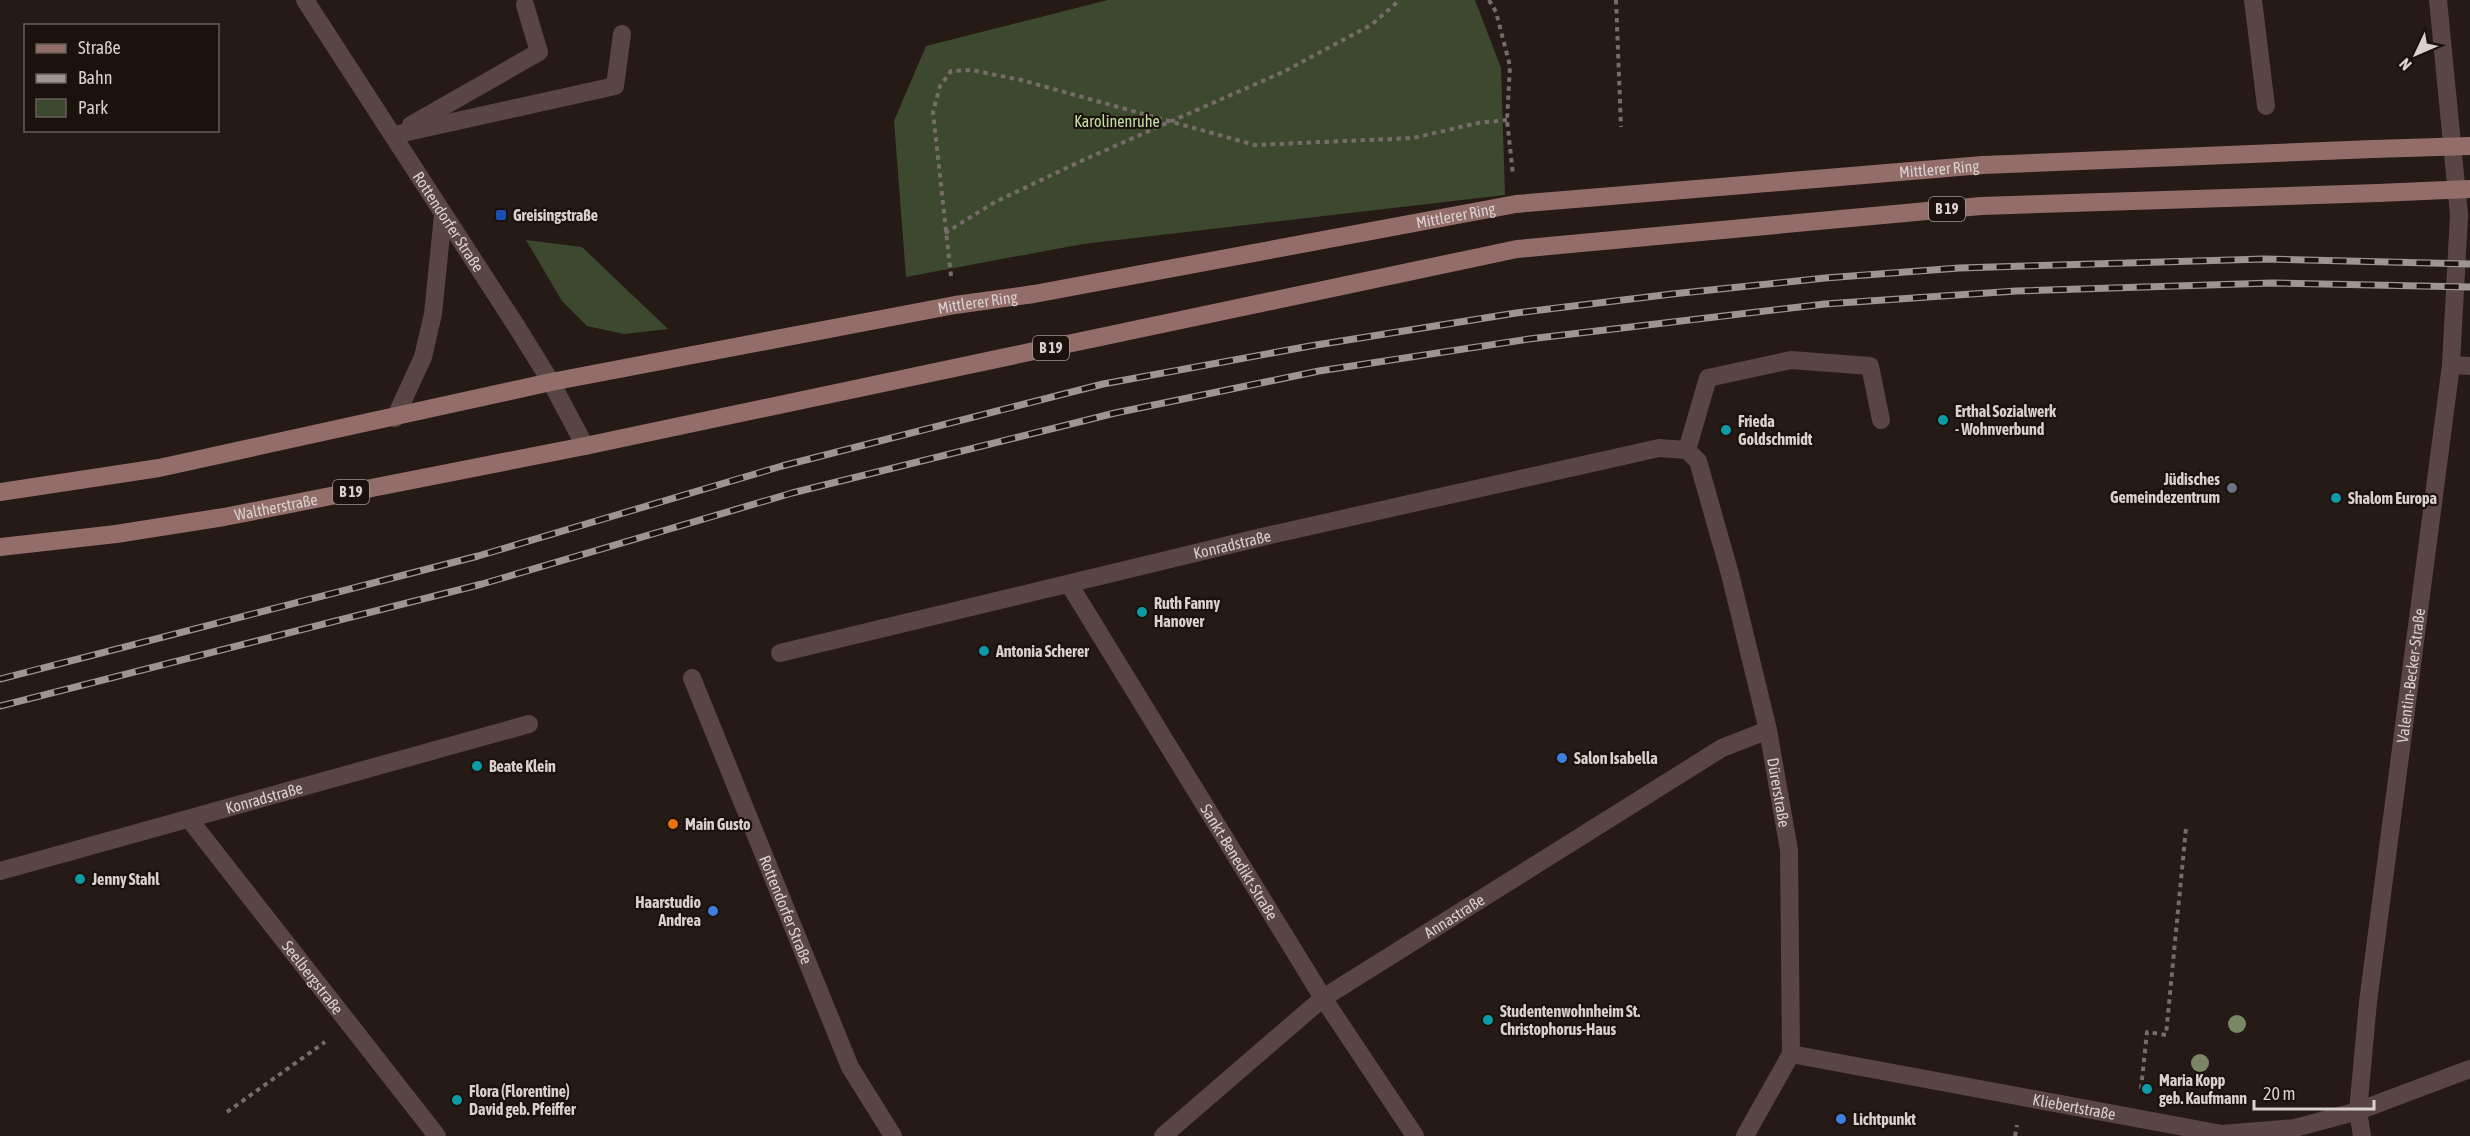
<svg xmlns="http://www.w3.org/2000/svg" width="2470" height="1136" viewBox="0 0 2470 1136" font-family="'Asap Condensed',sans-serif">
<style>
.green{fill:#3c492e}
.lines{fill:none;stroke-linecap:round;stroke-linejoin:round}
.path{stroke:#766d69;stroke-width:4;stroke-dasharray:4.5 4.5;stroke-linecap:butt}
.minor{stroke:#584544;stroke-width:18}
.major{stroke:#936d6a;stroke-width:18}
.rail-casing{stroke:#9d9592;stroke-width:7}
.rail{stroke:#1b110d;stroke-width:4.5;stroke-dasharray:14;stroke-linecap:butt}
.major-bridge{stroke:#936d6a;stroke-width:18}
.tree{fill:#7b8764}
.transit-dot{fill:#1a4fb4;stroke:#1b110d;stroke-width:2}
.culture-dot{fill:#0f9aa8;stroke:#1b110d;stroke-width:2}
.worship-dot{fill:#6b7280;stroke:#1b110d;stroke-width:2}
.shop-dot{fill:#3f7fe0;stroke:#1b110d;stroke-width:2}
.food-dot{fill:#e8710a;stroke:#1b110d;stroke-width:2}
.labels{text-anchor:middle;stroke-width:4.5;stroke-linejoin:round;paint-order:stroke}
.shield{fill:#1b110d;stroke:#9f9794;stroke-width:1.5}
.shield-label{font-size:15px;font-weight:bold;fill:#d8d1ce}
.park-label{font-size:16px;fill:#c2e0a3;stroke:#1b110d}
.street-label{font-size:16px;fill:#d8d1ce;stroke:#1b110d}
.poi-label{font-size:16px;font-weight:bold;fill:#d8d1ce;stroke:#1b110d;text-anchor:start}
</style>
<rect width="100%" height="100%" fill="#251a16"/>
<!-- green -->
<g class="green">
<polygon points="1108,0 1475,0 1501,68 1505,195 1083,244 906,277 894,121 926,46"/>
<polygon points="526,240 582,247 668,329 624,334 587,326 562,301"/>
</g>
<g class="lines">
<!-- path -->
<g class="path">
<polyline points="1489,0 1496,12 1510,66 1507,120 1513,175"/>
<polyline points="1616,0 1621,127"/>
<polyline points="945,233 995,202 1081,161 1283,72 1371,25 1400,0"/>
<polyline points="951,276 933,112 940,86 951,71 971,70 1021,80 1255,145 1413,138 1478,123 1507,120"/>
<polyline points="2141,1089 2147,1032 2166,1035 2186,828"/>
<polyline points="227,1112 325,1042"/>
<polyline points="2015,1136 2017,1125"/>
</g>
<!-- minor -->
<g class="minor">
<path id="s1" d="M305,0L515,324L551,382L585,446"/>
<polyline points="2253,0 2266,106"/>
<polyline points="411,125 539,52 525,5"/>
<polyline points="394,135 615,86 622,34"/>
<polyline points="2451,365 2470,366"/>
<polyline points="395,418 423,357 433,314 443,215"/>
<path id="s2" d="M1687,450L1698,461L1730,574L1768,730L1789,850L1791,1054L1745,1136"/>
<polyline points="1687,450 1708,378 1791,360 1870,366 1881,420"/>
<path id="s3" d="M1069,584L1323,998L1415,1136"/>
<path id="s4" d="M780,653L1266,536L1659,448L1687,450"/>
<path id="s5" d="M692,678L850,1067L893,1136"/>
<path id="s6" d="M189,819L437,1136"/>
<path id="s7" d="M0,871L529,724"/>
<path id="s8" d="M1791,1054L2222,1134L2295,1128L2358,1111L2470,1069"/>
<path id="s9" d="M1163,1136L1323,998L1722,748L1768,730"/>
<path id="s10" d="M2362,1136L2358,1111L2368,1002L2451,365L2459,215L2438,0"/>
</g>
<!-- major -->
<g class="major">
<path id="s11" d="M0,492L159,468L551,382L955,305L1034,294L1516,204L1983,165L2373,149"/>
<path id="s12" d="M0,547L116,534L224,517L585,446L1517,249L1981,206L2378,193"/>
</g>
<defs>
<g id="rail">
<polyline points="0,679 478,556 782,466 1103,384 1310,346 1516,313 1672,294 1825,278 1959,268 2264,259 2470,264"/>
<polyline points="0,706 482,584 792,493 1115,413 1319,371 1529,339 1825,304 2016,291 2272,283 2470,287"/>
</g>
</defs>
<!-- rail casing -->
<use href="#rail" class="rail-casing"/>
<!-- rail -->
<use href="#rail" class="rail"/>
<!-- major-bridge -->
<g class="major-bridge">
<polyline points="2373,149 2470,146"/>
<polyline points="2378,193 2470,189"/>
</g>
</g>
<!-- trees -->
<g class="tree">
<circle cx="2237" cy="1024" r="9"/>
<circle cx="2200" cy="1063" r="9"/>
</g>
<!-- markers -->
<rect class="transit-dot" x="495" y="209" width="12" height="12" rx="3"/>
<g class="culture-dot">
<circle cx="1943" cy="420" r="6"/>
<circle cx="1726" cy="430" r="6"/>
<circle cx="2336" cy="498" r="6"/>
<circle cx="1142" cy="612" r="6"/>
<circle cx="984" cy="651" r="6"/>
<circle cx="477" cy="766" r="6"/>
<circle cx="80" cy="879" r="6"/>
<circle cx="1488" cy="1020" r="6"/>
<circle cx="2147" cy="1089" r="6"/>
<circle cx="457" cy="1100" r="6"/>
</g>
<circle class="worship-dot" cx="2232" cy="488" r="6"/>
<g class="shop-dot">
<circle cx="1562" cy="758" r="6"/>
<circle cx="713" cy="911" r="6"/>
<circle cx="1841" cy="1119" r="6"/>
</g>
<circle class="food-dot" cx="673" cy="824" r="6"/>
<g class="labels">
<!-- shield labels -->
<g class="shield">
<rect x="1929" y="197" width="36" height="24" rx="4.5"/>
<rect x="1033" y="336" width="36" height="24" rx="4.5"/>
<rect x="333" y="480" width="36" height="24" rx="4.5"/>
</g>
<g class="shield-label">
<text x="1947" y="214">B 19</text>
<text x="1051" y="353">B 19</text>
<text x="351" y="497">B 19</text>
</g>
<!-- park labels -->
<g class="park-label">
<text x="1117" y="127">Karolinenruhe</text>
</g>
<!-- street labels -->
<g class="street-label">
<text dy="6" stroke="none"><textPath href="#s11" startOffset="1968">Mittlerer Ring</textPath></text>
<text dy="6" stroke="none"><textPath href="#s11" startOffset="1482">Mittlerer Ring</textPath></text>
<text dy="6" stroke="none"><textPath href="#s1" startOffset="264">Rottendorfer Straße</textPath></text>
<text dy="6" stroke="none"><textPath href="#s11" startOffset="996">Mittlerer Ring</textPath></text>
<text dy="6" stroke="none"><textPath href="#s12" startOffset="279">Waltherstraße</textPath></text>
<text dy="6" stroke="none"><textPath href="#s4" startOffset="465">Konradstraße</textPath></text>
<text dy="6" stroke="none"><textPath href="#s10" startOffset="464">Valentin-Becker-Straße</textPath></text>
<text dy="6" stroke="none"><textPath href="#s2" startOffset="357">Dürerstraße</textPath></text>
<text dy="6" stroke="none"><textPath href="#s7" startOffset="274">Konradstraße</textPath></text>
<text dy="6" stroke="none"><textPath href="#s3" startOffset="326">Sankt-Benedikt-Straße</textPath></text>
<text dy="6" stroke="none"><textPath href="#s5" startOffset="250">Rottendorfer Straße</textPath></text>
<text dy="6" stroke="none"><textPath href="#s9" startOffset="366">Annastraße</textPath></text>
<text dy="6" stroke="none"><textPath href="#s6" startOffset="201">Seelbergstraße</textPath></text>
<text dy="6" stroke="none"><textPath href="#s8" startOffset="288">Kliebertstraße</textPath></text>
</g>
<!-- poi labels -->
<g class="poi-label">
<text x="513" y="221">Greisingstraße</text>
<text x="1955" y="417">Erthal Sozialwerk<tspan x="1955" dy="18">- Wohnverbund</tspan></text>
<text x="1738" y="427">Frieda<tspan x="1738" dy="18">Goldschmidt</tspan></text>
<text x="2220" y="485" text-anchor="end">Jüdisches<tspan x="2220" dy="18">Gemeindezentrum</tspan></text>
<text x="2348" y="504">Shalom Europa</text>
<text x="1154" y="609">Ruth Fanny<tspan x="1154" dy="18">Hanover</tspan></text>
<text x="996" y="657">Antonia Scherer</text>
<text x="1574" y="764">Salon Isabella</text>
<text x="489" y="772">Beate Klein</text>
<text x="685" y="830">Main Gusto</text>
<text x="92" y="885">Jenny Stahl</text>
<text x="701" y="908" text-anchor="end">Haarstudio<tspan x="701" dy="18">Andrea</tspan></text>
<text x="1500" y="1017">Studentenwohnheim St.<tspan x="1500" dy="18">Christophorus-Haus</tspan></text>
<text x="2159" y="1086">Maria Kopp<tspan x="2159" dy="18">geb. Kaufmann</tspan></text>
<text x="469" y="1097">Flora (Florentine)<tspan x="469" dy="18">David geb. Pfeiffer</tspan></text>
<text x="1853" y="1125">Lichtpunkt</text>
</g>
</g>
<!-- legend -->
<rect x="24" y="24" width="195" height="108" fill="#1b110d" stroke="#675e5a" stroke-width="1.5"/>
<rect x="36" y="44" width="30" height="9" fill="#936d6a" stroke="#675e5a" stroke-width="1.5"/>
<text x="78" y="54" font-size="18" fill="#d8d1ce">Straße</text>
<rect x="36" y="74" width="30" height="9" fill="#9d9592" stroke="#675e5a" stroke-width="1.5"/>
<text x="78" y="84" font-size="18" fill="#d8d1ce">Bahn</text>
<rect x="36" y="99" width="30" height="18" fill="#3c492e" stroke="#675e5a" stroke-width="1.5"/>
<text x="78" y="114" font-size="18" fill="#d8d1ce">Park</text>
<!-- north arrow -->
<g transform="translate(2416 54) rotate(226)" stroke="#1b110d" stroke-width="4.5" paint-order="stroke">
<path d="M0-4.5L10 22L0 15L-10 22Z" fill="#d8d1ce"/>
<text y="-9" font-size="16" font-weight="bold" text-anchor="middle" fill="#d8d1ce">N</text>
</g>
<!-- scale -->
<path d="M2254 1100v9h120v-9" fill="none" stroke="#d8d1ce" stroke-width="3"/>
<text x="2263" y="1100" font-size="18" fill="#d8d1ce" stroke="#1b110d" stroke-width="4.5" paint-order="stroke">20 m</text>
</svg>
